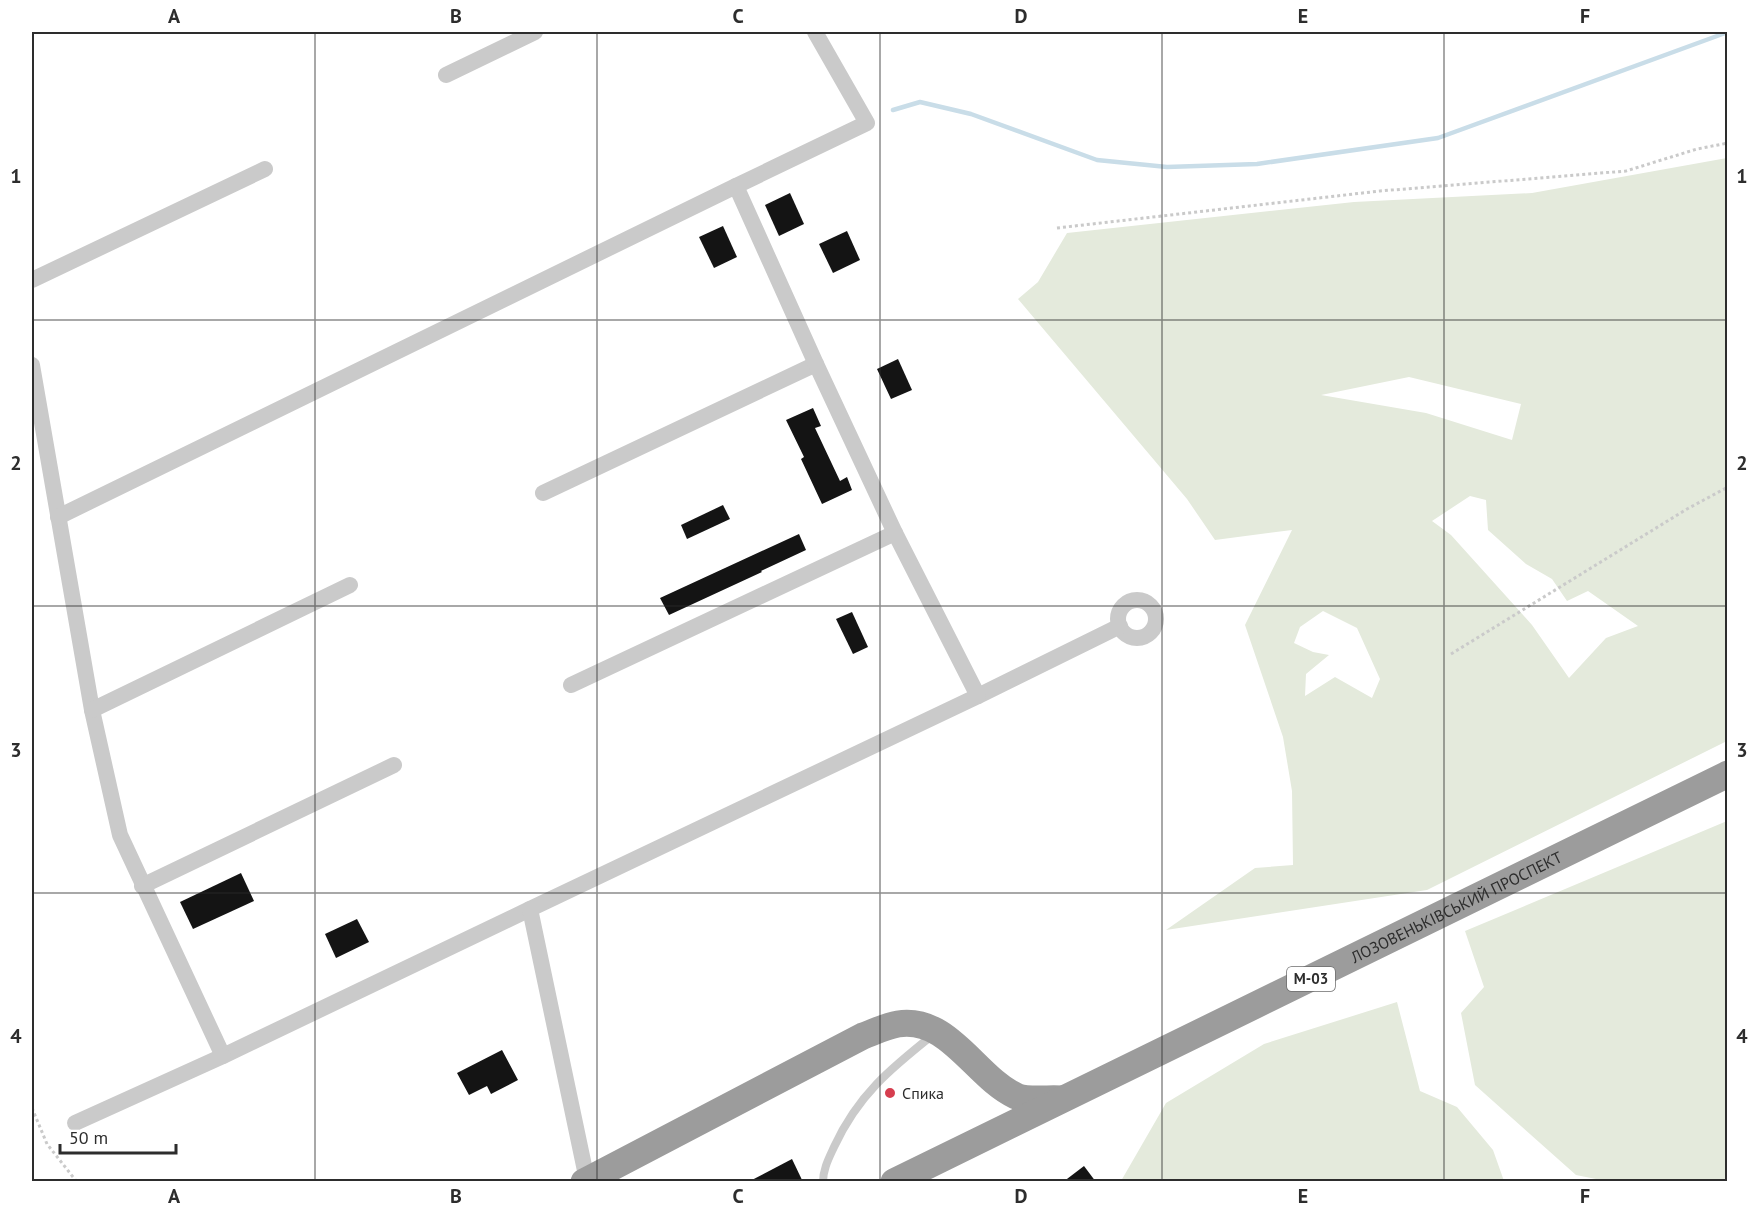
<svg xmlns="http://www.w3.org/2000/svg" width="1759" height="1213" viewBox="0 0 1759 1213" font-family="'PT Sans',sans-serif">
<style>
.green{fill:#e4eadc;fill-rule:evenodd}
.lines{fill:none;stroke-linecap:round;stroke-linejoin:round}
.stream{stroke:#c9dde8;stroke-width:4.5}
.building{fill:#141414}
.path{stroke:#cacaca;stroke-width:3;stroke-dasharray:3 3;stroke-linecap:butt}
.service{stroke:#cacaca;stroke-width:8}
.minor{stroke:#cacaca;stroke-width:16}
.trunk{stroke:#9c9c9c;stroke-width:27}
.grid{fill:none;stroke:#2d2d2d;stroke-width:1.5;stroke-opacity:0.55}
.poi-dot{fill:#d63e4f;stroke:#fff;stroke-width:2}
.labels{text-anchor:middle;stroke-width:6;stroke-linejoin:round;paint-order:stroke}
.shield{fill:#fff;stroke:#6c6c6c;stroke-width:1.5}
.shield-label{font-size:15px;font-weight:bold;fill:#2d2d2d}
.street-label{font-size:16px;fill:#2d2d2d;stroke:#fff}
.poi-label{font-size:16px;fill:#2d2d2d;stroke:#fff;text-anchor:start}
.neatline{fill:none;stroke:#2d2d2d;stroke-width:2}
.grid-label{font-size:20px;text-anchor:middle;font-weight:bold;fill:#2d2d2d}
</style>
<rect width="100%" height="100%" fill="#fff"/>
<!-- green -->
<g class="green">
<path d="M1727,158V741L1427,890L1166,930L1255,868L1293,865L1292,791L1283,737L1245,625L1292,530L1215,540L1187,499L1018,299L1038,282L1067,233L1354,202L1532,193ZM1409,377L1521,404L1512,440L1426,413L1321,395ZM1470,496L1486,500L1488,530L1526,564L1552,579L1567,601L1588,591L1638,626L1606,638L1569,678L1532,625L1451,535L1432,521ZM1323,611L1357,628L1380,679L1372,698L1335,677L1305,696L1306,674L1329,655L1313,652L1294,643L1300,627Z"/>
<polygon points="1727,821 1727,1181 1611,1182 1576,1175 1475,1085 1461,1013 1484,987 1465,931"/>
<polygon points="1397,1002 1420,1091 1457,1107 1493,1150 1504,1181 1121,1181 1166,1103 1264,1044"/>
</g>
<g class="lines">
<!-- stream -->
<polyline class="stream" points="893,110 920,102 971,114 1097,160 1167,167 1257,164 1438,138 1728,32"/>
</g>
<!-- building -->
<g class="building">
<polygon points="790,193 804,224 779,236 765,205"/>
<polygon points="723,226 737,257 714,268 699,237"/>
<polygon points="847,231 860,260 833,273 819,244"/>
<polygon points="898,359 912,390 891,399 877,369"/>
<polygon points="813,408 821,426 815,428 840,481 847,477 852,490 822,504 801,459 804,457 786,420"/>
<polygon points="723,505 730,519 687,539 681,525"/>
<polygon points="799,534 806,550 761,571 762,572 669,615 660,598"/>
<polygon points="852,612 868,647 853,654 836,619"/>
<polygon points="241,873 254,901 193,929 180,902"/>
<polygon points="357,919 369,942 336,958 325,934"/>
<polygon points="502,1050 518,1080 491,1094 487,1086 469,1095 457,1073"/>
<polygon points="792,1159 803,1182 748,1182"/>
<polygon points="1084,1166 1096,1182 1063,1182"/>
</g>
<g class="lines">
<!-- path -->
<g class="path">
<polyline points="1057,228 1380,191 1626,171 1697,149 1728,143"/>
<polyline points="1451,654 1687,509 1728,487"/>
<polyline points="32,1108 47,1144 77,1182"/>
</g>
<!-- service -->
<path class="service" d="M823,1182C823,1169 829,1158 834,1147C858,1095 890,1069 934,1034"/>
<!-- minor -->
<g class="minor">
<polyline points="446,75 535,32"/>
<polyline points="32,280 265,169"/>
<polyline points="32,365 92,710 120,835 223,1056 530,909"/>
<polyline points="543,493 816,364"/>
<polyline points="58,517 736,186"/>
<circle cx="1137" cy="619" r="19"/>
<polyline points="571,685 895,533"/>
<polyline points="978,696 1120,626"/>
<polyline points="92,710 350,585"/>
<polyline points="142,886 394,765"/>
<polyline points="75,1123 223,1056"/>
<polyline points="587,1180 530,909 978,696 895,533 816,364 736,186 867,123 815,32"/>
</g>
<!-- trunk -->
<g class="trunk">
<path d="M584,1182L863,1036C874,1032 886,1026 898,1024C949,1016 975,1077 1016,1096C1025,1101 1050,1098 1061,1099"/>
<path id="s1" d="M894,1182L1728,774"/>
</g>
</g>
<!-- grid -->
<path class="grid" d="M315,32V1182M597,32V1182M880,32V1182M1162,32V1182M1444,32V1182M32,320H1728M32,606H1728M32,893H1728"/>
<!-- markers -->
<circle class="poi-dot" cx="890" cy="1093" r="6"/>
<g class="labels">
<!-- shield labels -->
<rect class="shield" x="1287" y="967" width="48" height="24" rx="4.5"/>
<g class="shield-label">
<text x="1311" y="984">М-03</text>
</g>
<!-- street labels -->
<g class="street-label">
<text dy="6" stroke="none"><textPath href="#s1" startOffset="626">ЛОЗОВЕНЬКІВСЬКИЙ ПРОСПЕКТ</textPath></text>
</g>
<!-- poi labels -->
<g class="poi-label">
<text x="902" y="1099">Спика</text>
</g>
</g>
<!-- border -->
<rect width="1759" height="1213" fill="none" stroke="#ffffff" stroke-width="66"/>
<!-- scale -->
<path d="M60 1144v9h116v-9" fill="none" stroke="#2d2d2d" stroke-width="3"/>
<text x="69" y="1144" font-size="18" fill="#2d2d2d" stroke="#ffffff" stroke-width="4.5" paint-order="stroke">50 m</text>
<rect x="33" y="33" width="1693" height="1147" class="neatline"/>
<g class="grid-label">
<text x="174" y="23">A</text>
<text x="456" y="23">B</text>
<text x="738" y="23">C</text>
<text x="1021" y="23">D</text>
<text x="1303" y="23">E</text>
<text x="1585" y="23">F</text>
<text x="16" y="183">1</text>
<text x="1742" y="183">1</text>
<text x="16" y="470">2</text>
<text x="1742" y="470">2</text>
<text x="16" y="757">3</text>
<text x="1742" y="757">3</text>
<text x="16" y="1043">4</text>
<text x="1742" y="1043">4</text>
<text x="174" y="1203">A</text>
<text x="456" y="1203">B</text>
<text x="738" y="1203">C</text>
<text x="1021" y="1203">D</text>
<text x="1303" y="1203">E</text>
<text x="1585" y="1203">F</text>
</g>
</svg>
